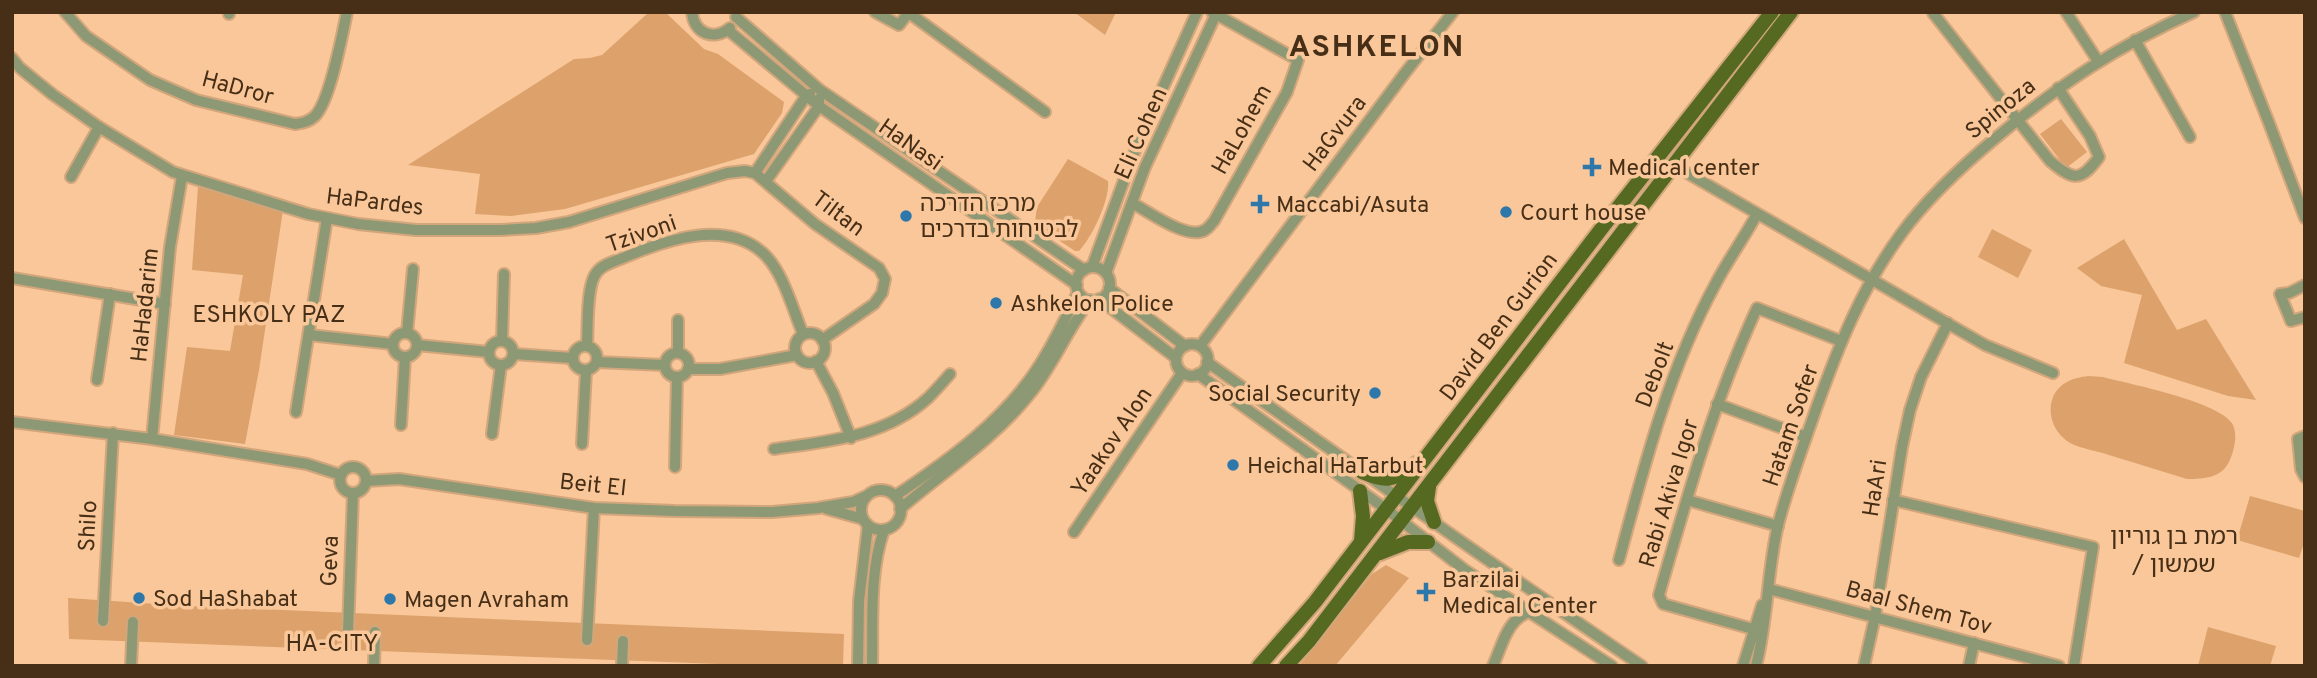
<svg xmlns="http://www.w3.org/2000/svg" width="2317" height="678" viewBox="0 0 2317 678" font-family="Overpass,'Noto Sans Hebrew',sans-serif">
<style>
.green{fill:#dda26b}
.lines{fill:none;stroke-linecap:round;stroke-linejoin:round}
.minor-casing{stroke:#d2a67c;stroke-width:14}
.major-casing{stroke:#d2a67c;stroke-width:18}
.minor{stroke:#8d9975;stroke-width:10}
.major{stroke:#556920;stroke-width:14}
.poi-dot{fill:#2e77ab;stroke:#f9c799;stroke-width:2.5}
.labels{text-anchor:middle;stroke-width:7;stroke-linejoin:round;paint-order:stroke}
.street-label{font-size:23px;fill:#472f17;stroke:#f9c799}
.poi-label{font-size:23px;fill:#472f17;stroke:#f9c799;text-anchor:start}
.neighbourhood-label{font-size:24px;fill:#472f17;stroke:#f9c799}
.district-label{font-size:30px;font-weight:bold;letter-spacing:2px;fill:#472f17;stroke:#f9c799}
</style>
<rect width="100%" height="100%" fill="#f9c799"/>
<!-- green -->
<g class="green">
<polygon points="649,12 665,12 704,49 718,54 784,102 782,113 754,154 565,209 511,216 475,214 480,174 408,165 574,59 590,58 602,55"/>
<polygon points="1074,12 1116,12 1105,35"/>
<polygon points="2061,119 2087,152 2066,168 2040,134"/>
<path d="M1068,159L1108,181C1110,200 1092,237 1079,251H1075L1042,229L1035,222L1037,207Z"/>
<polygon points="198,187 283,210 259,370 245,444 174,435 187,347 230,351 243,275 192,270"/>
<polygon points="1992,229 2032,250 2018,278 1978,257"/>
<polygon points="2124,239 2177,330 2206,319 2256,400 2228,396 2124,363 2142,295 2101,286 2077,268"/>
<path d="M2088,376L2103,377C2129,384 2222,402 2233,425C2238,436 2234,451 2229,462C2221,478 2204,479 2187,479C2161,471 2135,463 2109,455C2097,451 2083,449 2072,444C2055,435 2046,415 2053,397C2060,382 2073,378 2088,376Z"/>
<polygon points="2250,496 2305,511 2305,540 2299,558 2237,540"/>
<polygon points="1386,565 1409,578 1335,666 1299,666 1372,574"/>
<polygon points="68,598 187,606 844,634 843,666 770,666 69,639"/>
<polygon points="2208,627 2276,646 2270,666 2198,666"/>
</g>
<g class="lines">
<defs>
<g id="minor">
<path d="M65,12L86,36L150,80L196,100L295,124C302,123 309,122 315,116C330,101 342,36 347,12"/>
<path d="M692,12C694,34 714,41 730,28"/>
<polyline points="875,12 899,25 909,12"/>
<polyline points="2066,12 2098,61"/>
<polyline points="2225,12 2269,123 2305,218"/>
<polyline points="909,13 1045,112"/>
<path d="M1933,13L2050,161C2073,180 2080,183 2099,157L2090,136L2058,88"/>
<polyline points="229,14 229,12"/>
<polyline points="736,17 820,90 1084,270"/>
<polyline points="728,30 819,106 1077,285"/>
<polyline points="2135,40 2190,137"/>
<polyline points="12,58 20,68 52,94 99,127 173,172 308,214 358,224 416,230 501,230 536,228 569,222 727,173 745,171 755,173 815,224 879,268 885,279 882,293 874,304 822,340"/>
<polyline points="1675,166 1985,345 2053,373"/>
<polyline points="755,173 806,96 810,94"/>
<polyline points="71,177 99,127"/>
<polyline points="766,181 819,106 819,99"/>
<path d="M1132,203C1148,211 1188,241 1205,230C1209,228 1211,224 1214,221L1287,92L1298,60L1212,12"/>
<polyline points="1092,267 1137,145 1197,12"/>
<circle cx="1093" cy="284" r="17"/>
<polyline points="1106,273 1145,167 1217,12"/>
<polyline points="12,278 165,304"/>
<polyline points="2305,285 2289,293 2280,294 2291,321 2305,317"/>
<polyline points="1109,288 1185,346"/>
<polyline points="1099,299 1176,358"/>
<circle cx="405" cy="345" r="12"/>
<polyline points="407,333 413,269"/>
<circle cx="810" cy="348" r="15"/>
<polyline points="309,335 393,344"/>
<circle cx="501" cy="353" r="12"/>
<polyline points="502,341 504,274"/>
<circle cx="1192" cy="360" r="16"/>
<polyline points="417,345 489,352"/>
<circle cx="585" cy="358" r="12"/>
<path d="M587,346C588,329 586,284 597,272C603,264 616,261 625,257C666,240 725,219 763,253C783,271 793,310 803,334"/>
<polyline points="1200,346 1405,73 1453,12"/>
<polyline points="678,352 678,320"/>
<circle cx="677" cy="365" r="12"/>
<polyline points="514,354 572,358"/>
<polyline points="816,361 833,393 851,438"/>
<polyline points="597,362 664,365"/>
<path d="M1207,362C1351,464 1495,567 1642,666"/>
<polyline points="688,369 720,369 797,355"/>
<polyline points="1198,374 1386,509 1465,570 1612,666"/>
<polyline points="97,380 110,294"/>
<polyline points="1717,404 1806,437"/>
<polyline points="296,412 327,218"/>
<polyline points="12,422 152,439 307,464 341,475"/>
<polyline points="401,425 405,357"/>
<polyline points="492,434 501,365"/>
<polyline points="2305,436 2298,439 2301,469 2305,477"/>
<polyline points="152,439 170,247 182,176"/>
<polyline points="582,444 586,371"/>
<path d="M774,449C829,441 885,437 928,398C936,390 943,382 950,374"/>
<polyline points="675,467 677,377"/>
<circle cx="353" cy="480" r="13"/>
<polyline points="366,481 399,479 594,508 675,511 772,512 818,508 853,502 866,496"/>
<circle cx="881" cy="510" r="20"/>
<path d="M895,496C949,460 1006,419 1041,363C1055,340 1067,316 1078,292"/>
<polyline points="1687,500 1778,526"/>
<polyline points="1893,500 2093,547 2074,666"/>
<polyline points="827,509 863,519"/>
<path d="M900,509C943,472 993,440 1029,395C1053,366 1067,330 1090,300"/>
<polyline points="1074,532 1182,373"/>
<path d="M1619,560C1644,466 1669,369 1716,283C1728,260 1744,238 1757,214"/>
<polyline points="1769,589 2059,666"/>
<polyline points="103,621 113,433"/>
<path d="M1753,629L1663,604L1659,595C1687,497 1714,401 1757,308L1841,341"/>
<polyline points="348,631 353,493"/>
<polyline points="587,640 594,508"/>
<polyline points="131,666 133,622"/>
<polyline points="374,666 375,632"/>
<polyline points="622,666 623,641"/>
<polyline points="858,666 859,601 868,525"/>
<path d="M872,666C873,621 869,573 884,530"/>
<path d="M1493,666C1508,630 1509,612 1552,605"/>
<polyline points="1743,666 1762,605"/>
<path d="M1756,666C1768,620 1767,571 1778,525C1788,486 1803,447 1816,409C1839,345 1861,289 1901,234C1928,197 1963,165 1998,136C2062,83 2117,46 2194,12"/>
<polyline points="1864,666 1875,617 1902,447 1910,410 1921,377 1948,323"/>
<polyline points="1969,666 1974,643"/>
</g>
<g id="major">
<path d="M1362,472C1390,484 1393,479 1416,464"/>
<polyline points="1429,487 1427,501 1434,522"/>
<polyline points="1360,491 1363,516 1361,541"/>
<polyline points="1380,553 1408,542 1428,542"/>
<polyline points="1259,666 1315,602 1605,224 1772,12"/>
<polyline points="1286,666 1309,641 1791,12"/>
</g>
</defs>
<!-- minor casing -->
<use href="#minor" class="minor-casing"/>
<!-- major casing -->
<use href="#major" class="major-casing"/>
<!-- minor -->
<use href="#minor" class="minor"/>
<!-- major -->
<use href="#major" class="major"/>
</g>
<!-- markers -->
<g class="poi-dot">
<path d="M1588.5 156.5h7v7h7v7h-7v7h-7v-7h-7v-7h7z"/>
<path d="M1256.5 193.5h7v7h7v7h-7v7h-7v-7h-7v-7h7z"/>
<circle cx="1506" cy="212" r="7"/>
<circle cx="906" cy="216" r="7"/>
<circle cx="996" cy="303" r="7"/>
<circle cx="1375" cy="393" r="7"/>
<circle cx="1233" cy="465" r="7"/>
<path d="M1422.5 581.5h7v7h7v7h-7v7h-7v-7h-7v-7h7z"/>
<circle cx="139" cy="598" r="7"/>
<circle cx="390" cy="599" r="7"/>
</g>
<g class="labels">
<!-- street labels -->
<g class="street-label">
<text transform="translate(238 87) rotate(15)" y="8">HaDror</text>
<text transform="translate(2000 108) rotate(-39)" y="8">Spinoza</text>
<text transform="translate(1241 129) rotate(-61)" y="8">HaLohem</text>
<text transform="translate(1140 133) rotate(-66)" y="8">Eli Cohen</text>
<text transform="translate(1334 133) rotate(-53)" y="8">HaGvura</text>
<text transform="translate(911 144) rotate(35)" y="8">HaNasi</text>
<text transform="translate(375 201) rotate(7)" y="8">HaPardes</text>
<text transform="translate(839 213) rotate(37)" y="8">Tiltan</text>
<text transform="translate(641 233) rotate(-19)" y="8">Tzivoni</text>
<text transform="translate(144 305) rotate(-84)" y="8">HaHadarim</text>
<text transform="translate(1498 326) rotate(-53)" y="8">David Ben Gurion</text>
<text transform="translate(1654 374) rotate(-69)" y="8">Debolt</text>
<text transform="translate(1790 425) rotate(-71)" y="8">Hatam Sofer</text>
<text transform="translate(1111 441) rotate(-56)" y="8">Yaakov Alon</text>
<text transform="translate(593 484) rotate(6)" y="8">Beit El</text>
<text transform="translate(1874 488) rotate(-81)" y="8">HaAri</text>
<text transform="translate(1668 493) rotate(-73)" y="8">Rabi Akiva Igor</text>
<text transform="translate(87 526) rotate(-87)" y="8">Shilo</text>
<text transform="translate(329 561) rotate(-88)" y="8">Geva</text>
<text transform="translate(1919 607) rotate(15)" y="8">Baal Shem Tov</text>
</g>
<!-- poi labels -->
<g class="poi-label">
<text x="1608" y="175">Medical center</text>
<text x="920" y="211">מרכז הדרכה<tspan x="920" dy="26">לבטיחות בדרכים</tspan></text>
<text x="1276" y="212">Maccabi/Asuta</text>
<text x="1520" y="220">Court house</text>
<text x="1010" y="311">Ashkelon Police</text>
<text x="1361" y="401" text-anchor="end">Social Security</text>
<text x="1247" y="473">Heichal HaTarbut</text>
<text x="1442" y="587">Barzilai<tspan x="1442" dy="26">Medical Center</tspan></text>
<text x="153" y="606">Sod HaShabat</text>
<text x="404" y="607">Magen Avraham</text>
</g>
<!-- neighbourhood labels -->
<g class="neighbourhood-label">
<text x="269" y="322">ESHKOLY PAZ</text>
<text x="2174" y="544">רמת בן גוריון<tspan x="2174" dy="28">/ שמשון</tspan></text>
<text x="332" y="651">HA-CITY</text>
</g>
<!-- district labels -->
<g class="district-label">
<text x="1377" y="56">ASHKELON</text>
</g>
</g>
<!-- border -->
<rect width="2317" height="678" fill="none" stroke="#472f17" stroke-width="28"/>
</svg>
